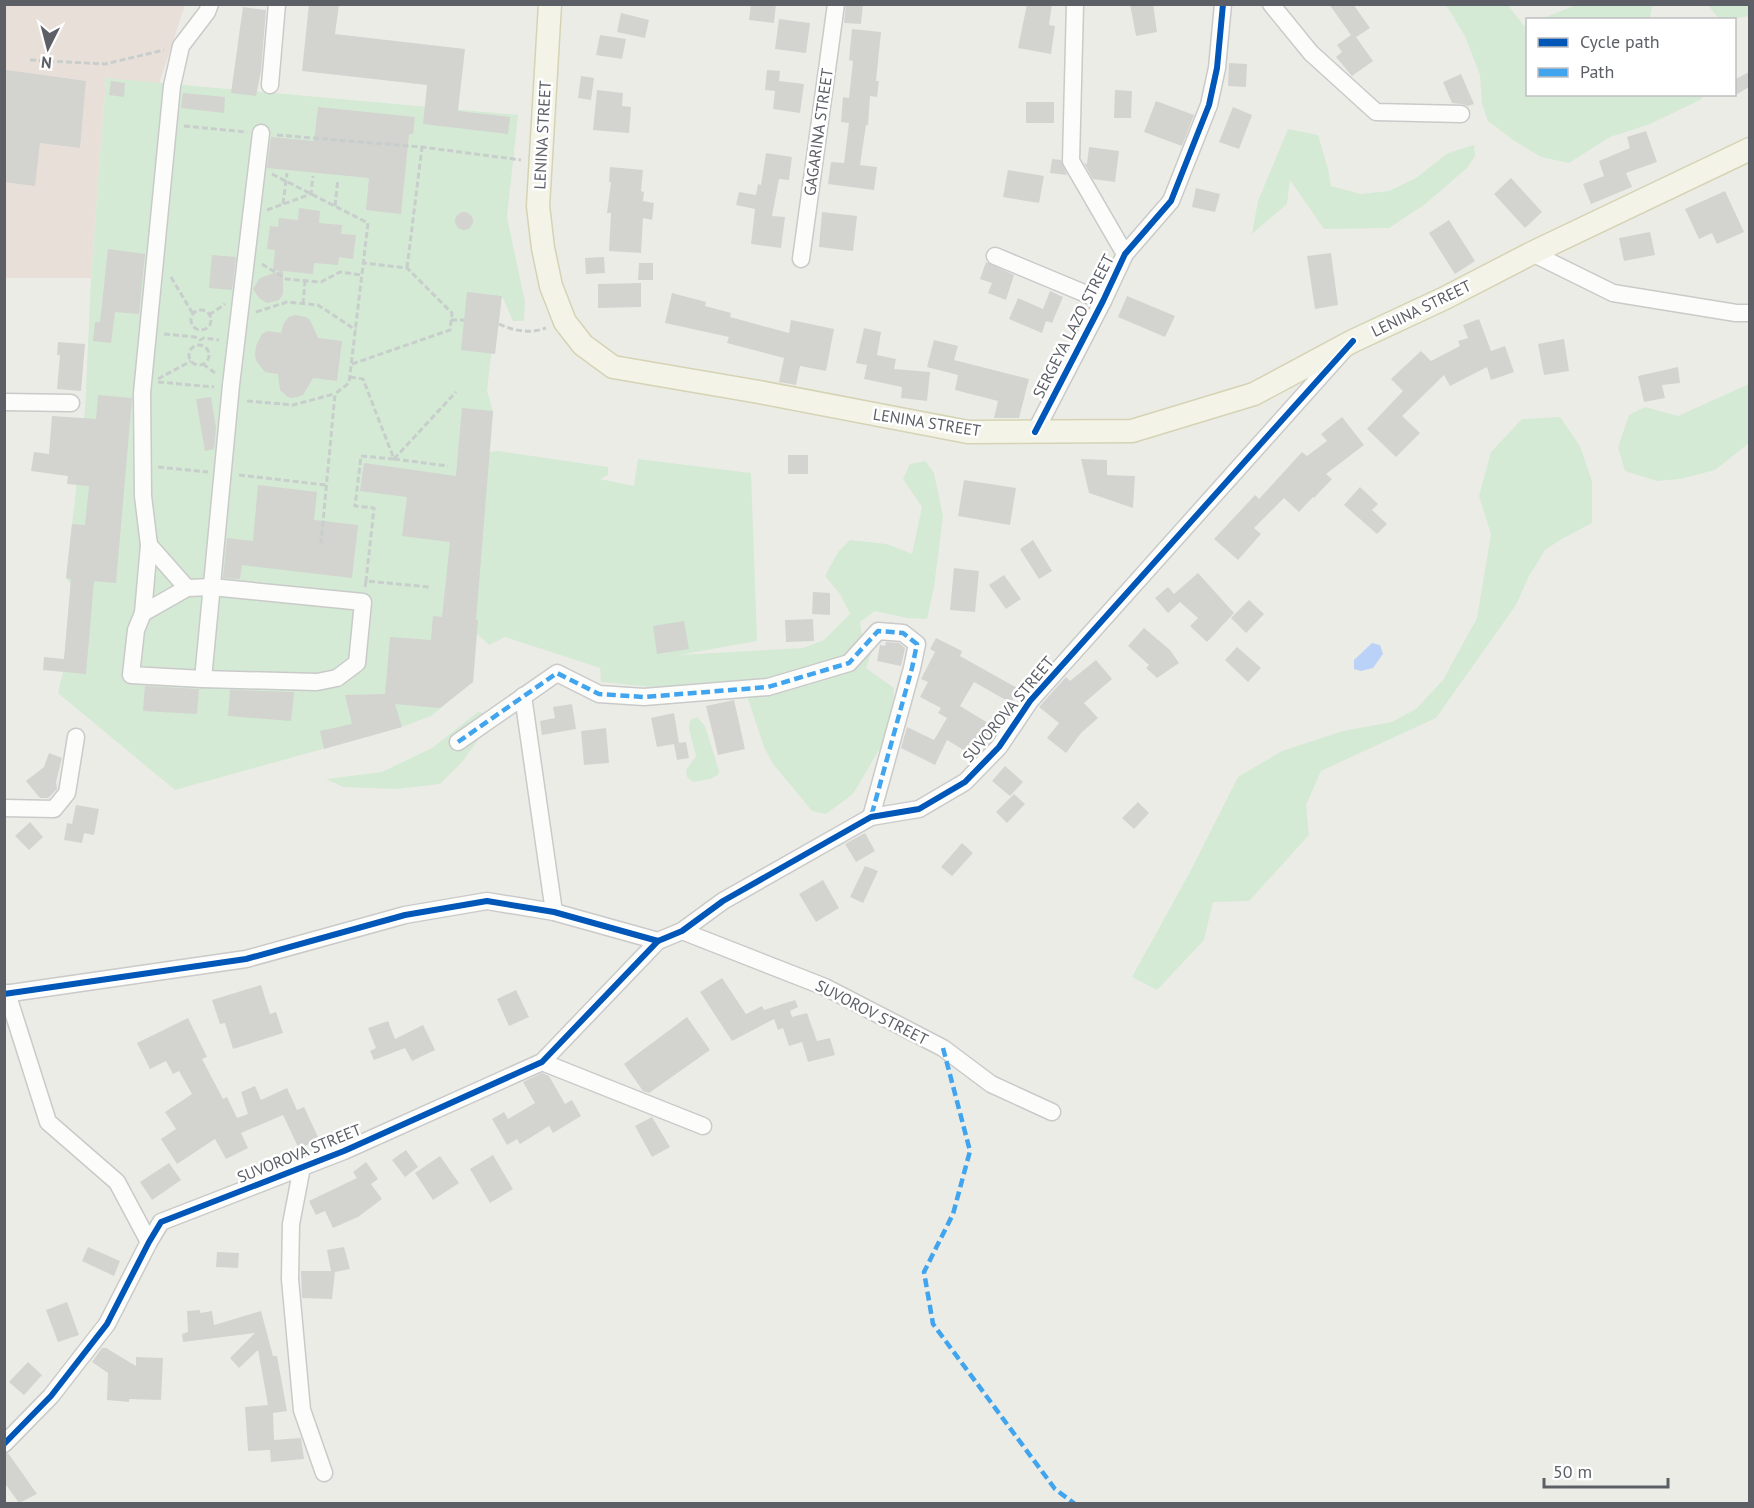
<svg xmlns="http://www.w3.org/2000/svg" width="1754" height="1508" viewBox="0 0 1754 1508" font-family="'PT Sans',sans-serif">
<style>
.medical{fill:#e9dfd9}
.green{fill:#d4ead5}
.water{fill:#bad2f8}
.building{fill:#d3d3d0}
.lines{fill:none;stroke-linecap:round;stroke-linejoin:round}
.minor-casing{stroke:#c9cac9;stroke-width:19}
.major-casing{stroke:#d5d3b4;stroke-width:25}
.path{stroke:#c8cecc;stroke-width:3;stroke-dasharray:6 3;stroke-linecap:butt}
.minor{stroke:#fcfcfb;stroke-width:16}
.major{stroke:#f3f3e8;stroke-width:22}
.quiet{stroke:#40a5ee;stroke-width:4.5;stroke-dasharray:9 4.5;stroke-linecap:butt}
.cycleway-casing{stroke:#fff;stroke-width:10}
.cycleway{stroke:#0057b8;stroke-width:6}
.labels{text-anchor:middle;stroke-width:5;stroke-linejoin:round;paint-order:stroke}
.street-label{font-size:16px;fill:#5c5f66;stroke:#fff}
</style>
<rect width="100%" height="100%" fill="#ecece7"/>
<!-- medical -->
<polygon class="medical" points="5,5 185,5 159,84 106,78 91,278 5,278"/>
<!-- green -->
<g class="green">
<polygon points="1446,5 1508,5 1524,26 1527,25 1528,94 1704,95 1700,100 1650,124 1610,137 1569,163 1541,157 1513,140 1488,121 1482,104 1480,75 1465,36"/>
<polygon points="1576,5 1652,5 1650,19 1541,19"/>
<polygon points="1708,5 1749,5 1749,16 1732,19 1719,19"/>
<polygon points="106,78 518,115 507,217 525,302 524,321 513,321 502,296 498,295 487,391 493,411 490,452 498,451 608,467 608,475 600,479 634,486 638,459 751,473 757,641 679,655 803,648 824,640 850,614 840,594 825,576 838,552 850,540 887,544 912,554 922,507 903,479 910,464 925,461 934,473 943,516 934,587 927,619 907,618 875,611 860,622 862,636 872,651 866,668 894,688 892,728 853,794 826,814 812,811 773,764 764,747 745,690 670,689 601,682 600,668 505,637 489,645 477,634 473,682 431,716 402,727 175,790 58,693 63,672 71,584 66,578 85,410 91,278"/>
<polygon points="1288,129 1318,135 1328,169 1331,186 1361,194 1389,191 1416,178 1448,153 1474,145 1475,156 1467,168 1424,205 1389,228 1324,229 1290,180 1287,204 1252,234 1258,201"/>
<polygon points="1749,384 1749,443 1715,470 1680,479 1657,481 1625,471 1618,447 1629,415 1645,407 1678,416"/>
<polygon points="1560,417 1580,446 1592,481 1592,523 1560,540 1545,550 1529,576 1516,605 1436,718 1321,771 1306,805 1309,835 1249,901 1213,902 1204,940 1157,990 1132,977 1191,870 1238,777 1282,751 1343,731 1392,722 1416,709 1443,680 1477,618 1491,534 1479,496 1491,452 1522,419"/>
<polygon points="478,712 484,713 491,722 462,762 440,784 397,789 343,787 326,779 382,772 432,748"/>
<polygon points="697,717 705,726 719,771 718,775 710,779 693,782 687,777 686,770 696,756 689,729 690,720"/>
</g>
<!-- water -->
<polygon class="water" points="1372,643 1380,645 1383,654 1373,668 1361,671 1354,669 1354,660"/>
<!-- building -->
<g class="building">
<polygon points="309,4 339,4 335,34 465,49 458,111 510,117 508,134 423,124 427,85 302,71"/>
<polygon points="751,4 776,4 774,23 749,20"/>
<polygon points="846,4 863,4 861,24 844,23"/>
<polygon points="1027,4 1052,4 1049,25 1055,26 1051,54 1018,48"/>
<polygon points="1130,4 1153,4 1157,32 1136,36"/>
<polygon points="1329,4 1353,4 1370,28 1356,37 1373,61 1352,76 1336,57 1342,52 1337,45 1351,35"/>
<polygon points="243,7 266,10 261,71 256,96 231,93"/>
<polygon points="621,13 649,20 645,38 617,32"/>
<polygon points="779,19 810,23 806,53 775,49"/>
<polygon points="852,29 881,32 876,81 879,81 877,97 870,96 868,125 866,125 860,165 877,167 874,190 828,184 831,162 844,163 849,123 841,122 843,97 849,98 853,61 849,60"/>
<polygon points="600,35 626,39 622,59 596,55"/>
<polygon points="1229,63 1247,64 1246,87 1228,86"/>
<polygon points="6,70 86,81 80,148 40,143 35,186 4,182"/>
<polygon points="767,70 780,71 779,81 804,84 800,113 773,109 775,91 765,90"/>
<polygon points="1749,72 1749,87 1734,96 1734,80"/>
<polygon points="1461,74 1474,104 1468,106 1462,104 1452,103 1443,82"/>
<polygon points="581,76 594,78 591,100 578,98"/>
<polygon points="111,81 125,83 124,97 109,95"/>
<polygon points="597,90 623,93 622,106 631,107 629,133 593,130"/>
<polygon points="1115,90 1132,91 1131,118 1114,118"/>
<polygon points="183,93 225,97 224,113 181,108"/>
<polygon points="1156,101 1194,115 1182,146 1144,132"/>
<rect x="1026" y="102" width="28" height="21"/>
<polygon points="318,107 415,117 413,134 409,134 401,214 366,210 369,178 267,168 271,137 314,141"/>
<polygon points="1233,107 1252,115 1239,149 1219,142"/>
<polygon points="1646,131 1657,162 1626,173 1632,187 1591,204 1583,184 1604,176 1599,161 1630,148 1627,137"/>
<polygon points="1089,147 1119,151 1115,182 1093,179 1084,163 1087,164"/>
<polygon points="766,153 792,157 789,180 779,179 772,216 785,217 781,248 751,244 755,209 736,205 739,192 756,195 758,184 761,185"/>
<polygon points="1052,159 1061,160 1067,175 1050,173"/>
<polygon points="610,167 643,170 641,191 644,192 643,201 654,203 652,220 643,218 641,253 609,251 611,213 607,213 611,182 609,182"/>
<polygon points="1008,170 1044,176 1039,203 1003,197"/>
<polygon points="1511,178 1542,212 1525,228 1494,194"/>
<polygon points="1196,188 1220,194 1215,212 1192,207"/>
<polygon points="1725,191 1744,232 1717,244 1712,233 1699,239 1685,209"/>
<polygon points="299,208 320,211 319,223 342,225 341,234 356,235 353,259 339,257 338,265 314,263 313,274 283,271 283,294 279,300 267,303 259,298 253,289 260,278 280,271 273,270 275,250 267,249 270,226 278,227 279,218 298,220"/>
<circle cx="464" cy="221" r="9"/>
<polygon points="822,212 857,216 853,251 819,247"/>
<polygon points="1449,220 1475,261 1455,274 1429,233"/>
<polygon points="1650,232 1655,255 1624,261 1619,238"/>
<polygon points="108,249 145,254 139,314 115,312 111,343 93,341 95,322 100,322"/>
<polygon points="1331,253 1338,305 1315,309 1307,256"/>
<polygon points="212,255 236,257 232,290 209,288"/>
<polygon points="604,257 605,273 586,274 585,258"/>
<polygon points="986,262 1014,275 1006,300 988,293 992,283 980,279"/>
<polygon points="639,263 653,263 653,280 638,280"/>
<polygon points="641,283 641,307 598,308 598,284"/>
<polygon points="1050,291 1063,297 1052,323 1046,321 1042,333 1009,319 1018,298 1043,309"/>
<polygon points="467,292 502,296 495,354 461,350"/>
<polygon points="672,293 706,302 705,306 731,313 730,317 789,333 791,320 834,329 826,371 800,366 796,385 779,382 784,358 727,343 729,337 665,323"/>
<polygon points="1127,296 1175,316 1165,337 1118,317"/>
<polygon points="296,315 306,317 310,320 318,338 342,341 337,381 313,378 303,395 293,398 288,397 280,390 278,374 265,372 257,362 255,355 256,346 262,334 268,331 281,333 284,323 289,317"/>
<polygon points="1479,319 1491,351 1505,346 1514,372 1491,380 1487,367 1450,386 1444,375 1402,416 1420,433 1396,457 1367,429 1403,391 1391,379 1421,351 1431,361 1460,346 1458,341 1468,338 1463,325"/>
<polygon points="864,328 881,332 877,355 896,359 894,369 930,372 927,401 901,398 902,387 864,379 867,365 856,363"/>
<polygon points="1564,339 1569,371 1544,375 1538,344"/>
<polygon points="934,340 958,346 954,360 1029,379 1019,418 994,418 998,401 955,390 958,375 927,367"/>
<polygon points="58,342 85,344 81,391 57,389 60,355 57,355"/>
<polygon points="1678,367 1680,383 1662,385 1665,398 1644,402 1638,376"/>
<polygon points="98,395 132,398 116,583 94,581 86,674 43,670 44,657 64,659 71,579 66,578 72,524 85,525 89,486 67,484 68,476 31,471 34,452 49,454 52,416 96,419"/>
<polygon points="211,397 216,428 214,449 205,451 196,399"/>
<polygon points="462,408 493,411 476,620 478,620 473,682 440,708 395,704 402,727 324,749 320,731 352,724 345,695 385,694 390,637 431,640 433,616 442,617 450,542 402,536 407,497 360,491 364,463 456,476"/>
<polygon points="1342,417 1364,445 1326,474 1332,479 1314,498 1313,497 1299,512 1284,498 1254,528 1261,534 1238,560 1214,539 1255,495 1259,499 1302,452 1307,456 1327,441 1321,434"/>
<rect x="788" y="455" width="20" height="19"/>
<polygon points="1081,459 1107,460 1107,475 1135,476 1133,508 1089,493"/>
<polygon points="964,480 1016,488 1010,525 958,516"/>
<polygon points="258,485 317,492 314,520 358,525 352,578 242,565 240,579 223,578 227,538 253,541"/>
<polygon points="1360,487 1378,504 1372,510 1387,524 1377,534 1344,505"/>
<polygon points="1033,540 1052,571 1039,579 1020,549"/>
<polygon points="954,568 979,571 975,612 950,610"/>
<polygon points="1198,573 1234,613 1207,642 1190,626 1198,618 1180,602 1168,613 1155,598 1168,587 1174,594"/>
<polygon points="1004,575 1021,599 1006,609 989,585"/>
<polygon points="813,592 830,593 830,615 812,614"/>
<polygon points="1249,600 1264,614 1246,633 1231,618"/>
<polygon points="813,619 814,641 786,642 785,620"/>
<polygon points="684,621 689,649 657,654 653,626"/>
<polygon points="1144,628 1170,650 1179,663 1157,678 1146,668 1149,665 1128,646"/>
<polygon points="936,638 962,651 960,656 1019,689 1011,703 974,682 960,706 993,726 975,757 947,740 935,765 901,748 907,727 934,740 947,718 938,713 941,708 920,697 928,682 921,679 935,652 930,649"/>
<polygon points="886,642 899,643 905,648 901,666 877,661 880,645 885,646"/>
<polygon points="1237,647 1261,668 1248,682 1225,660"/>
<polygon points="1096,660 1112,679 1084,703 1098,718 1081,733 1066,753 1047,738 1059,723 1039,707 1066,677 1070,681"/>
<polygon points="145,686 199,689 197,714 143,711"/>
<polygon points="230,690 294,692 291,721 228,716"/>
<polygon points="734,700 745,749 718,755 706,706"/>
<polygon points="572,704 576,729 542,735 540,721 555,718 553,707"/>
<polygon points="674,713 679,743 686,742 689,758 677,760 674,744 657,747 651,718"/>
<polygon points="606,728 609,763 584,765 581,731"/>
<polygon points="49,753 62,758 56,782 57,789 48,798 40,798 26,781 44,767"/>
<polygon points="1005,766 1023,782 1010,796 992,781"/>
<polygon points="1014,794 1025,804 1007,823 996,812"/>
<polygon points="1138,802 1149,813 1134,829 1122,818"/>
<polygon points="76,805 99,809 94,835 84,833 82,843 64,840 67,823 72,824"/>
<polygon points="30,822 43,837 29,850 15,836"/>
<polygon points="865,833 875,851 856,862 845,844"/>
<polygon points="962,843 973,853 952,876 941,867"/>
<polygon points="865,866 878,871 863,903 850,897"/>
<polygon points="823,880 839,908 816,922 799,894"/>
<polygon points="722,978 746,1014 762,1006 764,1010 795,1000 798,1007 790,1011 792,1017 807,1013 817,1041 830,1038 835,1055 808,1062 802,1042 789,1046 783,1028 778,1030 774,1019 732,1041 700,992"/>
<polygon points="261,985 270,1014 276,1012 283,1033 233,1049 225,1023 220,1024 212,1000"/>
<polygon points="516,990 529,1017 509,1026 497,999"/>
<polygon points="687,1017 710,1050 649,1093 643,1091 624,1064"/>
<polygon points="188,1018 207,1057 202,1059 223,1099 227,1097 237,1118 248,1114 241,1092 255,1086 261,1100 287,1088 297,1110 304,1107 319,1139 299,1149 283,1115 241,1133 248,1148 226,1159 215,1139 177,1164 161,1139 176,1129 165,1112 192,1094 179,1071 173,1074 166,1061 150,1069 137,1043"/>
<polygon points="388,1021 395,1039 423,1025 435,1050 412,1061 405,1048 374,1060 370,1051 376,1048 368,1028"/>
<polygon points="542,1073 549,1076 565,1104 572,1100 581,1116 553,1133 549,1126 520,1144 517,1139 507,1145 492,1119 504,1112 508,1119 535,1103 523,1082"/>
<polygon points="652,1117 670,1147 652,1157 635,1126"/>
<polygon points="406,1150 418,1167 405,1177 392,1160"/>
<polygon points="493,1155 513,1189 490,1203 470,1169"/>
<polygon points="440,1156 459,1183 433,1200 415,1173"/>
<polygon points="366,1162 378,1179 371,1184 382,1199 358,1217 333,1228 325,1211 316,1215 309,1201 357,1178 353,1172"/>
<polygon points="169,1163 181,1180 152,1200 140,1182"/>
<polygon points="88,1247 120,1261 114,1276 82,1261"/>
<polygon points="344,1247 350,1269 335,1272 332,1299 302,1298 301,1271 331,1271 327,1250"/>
<polygon points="217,1252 239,1253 238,1268 216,1267"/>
<polygon points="67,1302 79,1335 58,1342 46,1310"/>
<polygon points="200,1310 200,1313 212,1311 214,1325 261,1311 273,1356 277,1356 287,1411 273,1413 274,1440 301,1438 304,1459 271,1462 270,1450 248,1451 245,1407 268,1405 258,1350 239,1368 230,1358 255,1333 183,1342 182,1334 188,1332 187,1311"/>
<polygon points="102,1348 106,1348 136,1366 136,1357 163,1358 161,1400 129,1399 129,1402 107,1400 108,1373 92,1362"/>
<polygon points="28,1362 42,1375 24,1395 9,1382"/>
<polygon points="8,1453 37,1494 19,1503 4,1482 4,1454"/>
</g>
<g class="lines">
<defs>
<g id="minor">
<polyline points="1075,4 1071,161 1125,254"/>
<polyline points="1271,4 1311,53 1376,112 1461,114"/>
<polyline points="270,85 277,4"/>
<polyline points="1532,253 1613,293 1736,313 1750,313"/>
<polyline points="995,256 1103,301"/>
<polyline points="801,259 836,4"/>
<polyline points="4,402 71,403"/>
<polyline points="1035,432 1103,301 1125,254 1171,201 1209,105 1217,68 1223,4"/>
<polygon points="212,587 363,602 357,663 337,678 317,682 203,679 131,675 136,630 143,613 187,588"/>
<polyline points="187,588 149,545 143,496 142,393 172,86 181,46 207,12 210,4"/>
<polyline points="143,613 149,545"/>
<polyline points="203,679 231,385 261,133"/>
<polyline points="523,696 554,912"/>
<polyline points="458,742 557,673 599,694 644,697 768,687 849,663 878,631 903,633 917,644 912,668 871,817"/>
<polyline points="4,808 54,809 67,793 76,737"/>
<polyline points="682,931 825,987 943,1048 991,1084 1052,1112"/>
<polyline points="7,993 48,1122 117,1182 149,1242"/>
<polyline points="4,994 246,959 405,915 487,901 554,912 658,941 682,931 723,901 871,817 919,809 965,782 999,747 1030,701 1344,350"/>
<polyline points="542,1062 703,1126"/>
<polyline points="302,1167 291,1224 290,1279 302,1410 324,1473"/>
<polyline points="4,1444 51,1396 107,1324 149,1242 161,1222 344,1151 542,1062 658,941"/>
</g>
<polyline id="major" points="550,4 538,206 543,248 551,286 565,322 583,345 613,367 759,392 968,432 1132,431 1254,394 1353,341 1445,298 1532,253 1750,149"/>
</defs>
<!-- minor casing -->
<use href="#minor" class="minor-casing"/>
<!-- major casing -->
<use href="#major" class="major-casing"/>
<!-- path -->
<g class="path">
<polyline points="30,60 105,64 164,50"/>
<polyline points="184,126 247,132"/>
<polyline points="277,135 422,147 521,160"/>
<polyline points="272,174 368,223 349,383 335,394 321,543"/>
<polyline points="283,204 287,173"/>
<polyline points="335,206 338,179"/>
<polyline points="267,210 311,194 313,176"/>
<polyline points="262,264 286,279 321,282 340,272 362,275"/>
<polyline points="407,268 422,147"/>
<polyline points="171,277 193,314"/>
<polyline points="303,304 305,281"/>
<circle cx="201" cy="320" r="10"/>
<polyline points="256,312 287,302 318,305 356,330"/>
<polyline points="209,315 225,304"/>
<polyline points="451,320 464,320"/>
<path d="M499,324C514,331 530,334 546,328"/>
<polyline points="164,334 195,337 200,340 204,338 219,340"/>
<circle cx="199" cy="355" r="10"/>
<polyline points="203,364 215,373"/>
<polyline points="352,364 450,330 452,313 407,268 364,263"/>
<polyline points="350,377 363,379 394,459 361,456 355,506 374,508 366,581"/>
<polyline points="158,379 191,361"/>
<polyline points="158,382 214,387"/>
<polyline points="247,401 293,405 334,394"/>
<polyline points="394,459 456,392"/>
<polyline points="394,459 448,466"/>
<polyline points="158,467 208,472"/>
<polyline points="239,475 326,485"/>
<polyline points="365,587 366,581 429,587"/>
</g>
<!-- minor -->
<use href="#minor" class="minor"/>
<!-- major -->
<use href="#major" class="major"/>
<!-- quiet -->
<g class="quiet">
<polyline points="458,742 557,673 599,694 644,697 768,687 849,663 878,631 903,633 917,644 912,668 871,817"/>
<polyline points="943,1048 970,1151 953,1214 924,1272 933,1324 1055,1489 1075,1504"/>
</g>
<defs>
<g id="cycleway">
<polyline points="1035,432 1103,301 1125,254 1171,201 1209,105 1217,68 1223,4"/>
<polyline points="4,994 246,959 405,915 487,901 554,912 658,941 682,931 723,901 871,817 919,809 965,782 999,747 1030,701 1353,341"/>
<polyline points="4,1444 51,1396 107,1324 149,1242 161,1222 344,1151 542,1062 658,941"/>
</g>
</defs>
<!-- cycleway casing -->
<use href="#cycleway" class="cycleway-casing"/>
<!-- cycleway -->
<use href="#cycleway" class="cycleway"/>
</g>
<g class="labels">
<!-- street labels -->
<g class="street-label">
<text transform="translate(818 132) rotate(-82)" y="6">GAGARINA STREET</text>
<text transform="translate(542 135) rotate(-87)" y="6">LENINA STREET</text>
<text transform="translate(1421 308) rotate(-26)" y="6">LENINA STREET</text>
<text transform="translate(1073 326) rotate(-63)" y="6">SERGEYA LAZO STREET</text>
<text transform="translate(927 422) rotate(9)" y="6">LENINA STREET</text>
<text transform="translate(1008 709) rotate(-50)" y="6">SUVOROVA STREET</text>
<text transform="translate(872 1012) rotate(27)" y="6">SUVOROV STREET</text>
<text transform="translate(299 1153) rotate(-22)" y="6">SUVOROVA STREET</text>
</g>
</g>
<!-- border -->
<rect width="1754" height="1508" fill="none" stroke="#5c5f66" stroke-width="12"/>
<!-- legend -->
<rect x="1526" y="18" width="210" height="78" fill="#ffffff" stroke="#bebfc2" stroke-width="1.5"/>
<rect x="1538" y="38" width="30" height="9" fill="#0057b8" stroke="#bebfc2" stroke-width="1.5"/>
<text x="1580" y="48" font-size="18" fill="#5c5f66">Cycle path</text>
<rect x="1538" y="68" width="30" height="9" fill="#40a5ee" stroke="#bebfc2" stroke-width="1.5"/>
<text x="1580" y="78" font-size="18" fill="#5c5f66">Path</text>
<!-- north arrow -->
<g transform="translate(48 48) rotate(186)" stroke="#ffffff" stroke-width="4.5" paint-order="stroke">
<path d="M0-4.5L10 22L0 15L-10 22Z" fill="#5c5f66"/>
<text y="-9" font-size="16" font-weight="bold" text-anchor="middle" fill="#5c5f66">N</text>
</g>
<!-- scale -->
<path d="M1544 1478v9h124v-9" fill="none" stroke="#5c5f66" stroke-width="3"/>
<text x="1553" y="1478" font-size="18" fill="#5c5f66" stroke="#ffffff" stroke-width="4.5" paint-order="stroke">50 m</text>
</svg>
